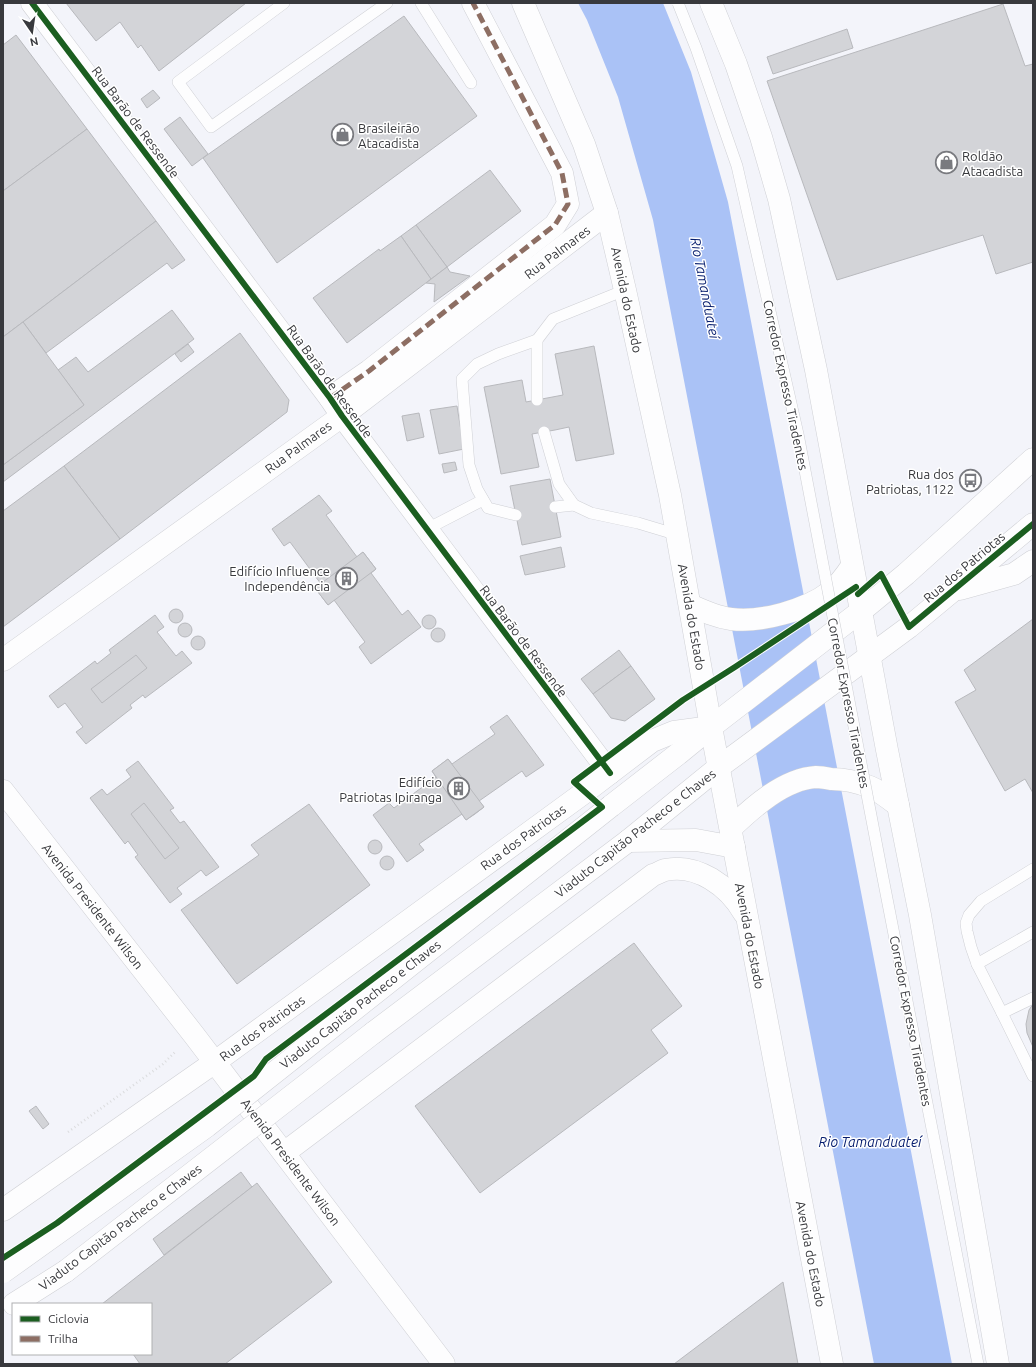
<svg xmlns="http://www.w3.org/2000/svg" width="1036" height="1367" viewBox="0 0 1036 1367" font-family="Ubuntu,sans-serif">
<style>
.water{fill:#aac2f6}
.building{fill:#d3d4d8;stroke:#b8b9bd}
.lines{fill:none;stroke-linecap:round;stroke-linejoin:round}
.lane-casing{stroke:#cfd0d5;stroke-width:12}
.street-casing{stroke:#cfd0d5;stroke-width:23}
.secondary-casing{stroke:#cfd0d5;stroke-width:23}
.highway-casing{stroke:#cfd0d5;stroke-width:23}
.path{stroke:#dbdcde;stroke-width:2.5;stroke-dasharray:1 3;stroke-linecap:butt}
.lane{stroke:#fdfdfe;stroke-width:11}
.street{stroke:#fdfdfe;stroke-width:22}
.secondary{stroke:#fdfdfe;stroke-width:22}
.highway{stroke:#fdfdfe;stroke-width:22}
.lane-bridge-casing{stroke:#cfd0d5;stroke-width:12;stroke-linecap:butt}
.secondary-bridge-casing{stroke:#cfd0d5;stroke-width:23;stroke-linecap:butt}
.lane-bridge{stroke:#fdfdfe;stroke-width:11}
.secondary-bridge{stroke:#fdfdfe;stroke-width:22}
.quiet{stroke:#8d6e63;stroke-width:5;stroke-dasharray:10 5;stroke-linecap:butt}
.cycleway-casing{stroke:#fff;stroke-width:8}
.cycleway{stroke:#1b5e20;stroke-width:6}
.labels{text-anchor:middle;stroke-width:3;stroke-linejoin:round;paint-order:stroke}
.street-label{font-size:13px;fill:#38393d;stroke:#fff}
.poi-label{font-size:13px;fill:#38393d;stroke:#fff;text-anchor:end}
.water-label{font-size:14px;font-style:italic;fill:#061d6e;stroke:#fff}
</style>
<rect width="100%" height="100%" fill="#f3f4fa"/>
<!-- water -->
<polygon class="water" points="578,3 663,3 691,72 728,202 952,1364 874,1364 653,220 618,97 587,20"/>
<!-- building -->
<g class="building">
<polygon points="66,3 246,3 159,71 141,45 138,48 120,22 96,41"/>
<polygon points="1003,4 1025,66 1033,64 1033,262 996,274 983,235 837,280 767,81"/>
<polygon points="404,16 477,116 277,263 203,158"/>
<polygon points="847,29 853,48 773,74 767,57"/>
<polygon points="16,35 87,129 3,191 3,45"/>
<polygon points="153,90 160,98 147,108 141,99"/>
<polygon points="180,117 208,154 192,166 164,129"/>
<polygon points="87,129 156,221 3,337 3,191"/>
<polygon points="490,170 521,211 447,267 416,225"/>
<polygon points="156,221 185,260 172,269 167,263 46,353 23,322"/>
<polygon points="416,225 447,267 431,279 401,236"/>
<polygon points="401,236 431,279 347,343 313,298 379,249 380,251"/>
<polygon points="447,267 450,272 470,276 434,302 435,284 426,283"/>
<polygon points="172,310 194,339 3,482 3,465 84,405 58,370 76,357 88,372"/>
<polygon points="23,322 84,405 3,465 3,337"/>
<polygon points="240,333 289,400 287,412 120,539 64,466"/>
<polygon points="188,344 194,352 181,362 175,354"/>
<polygon points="594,346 614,454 576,461 569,427 555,430 532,434 539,467 501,474 484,387 522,380 526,402 563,395 555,354"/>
<polygon points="457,406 464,449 439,454 430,410"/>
<polygon points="419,413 424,437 407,441 402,416"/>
<polygon points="455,462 457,470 444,473 442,464"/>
<polygon points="64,466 120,539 3,627 3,511"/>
<polygon points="550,479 561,537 522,545 510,486"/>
<polygon points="319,495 332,511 326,515 357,557 363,552 376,569 371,573 402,615 408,610 421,627 371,664 359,647 365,642 334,600 328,605 315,588 321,584 290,542 284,546 272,529"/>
<polygon points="561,547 565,567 525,575 520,556"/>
<polygon points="363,552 376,569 328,605 315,588"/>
<circle cx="176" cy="616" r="7"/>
<polygon points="155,615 164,627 157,632 176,656 182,651 192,663 145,698 143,695 130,705 132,708 86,744 76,732 83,727 65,703 58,708 49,696 95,661 97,664 111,653 109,650"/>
<circle cx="429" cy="622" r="7"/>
<polygon points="1033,619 1033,793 1025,779 1005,791 955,702 976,690 964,670"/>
<circle cx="185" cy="630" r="7"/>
<circle cx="438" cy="635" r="7"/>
<circle cx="198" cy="643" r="7"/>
<polygon points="619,650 631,666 593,694 581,679"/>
<polygon points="136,655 147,668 102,703 91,689"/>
<polygon points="631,666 655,699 625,721 611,718 593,694"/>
<polygon points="507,715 544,765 526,777 522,771 479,801 484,807 475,814 466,820 462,814 419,844 424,850 407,862 373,815 389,803 394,808 436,777 432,771 448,759 452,764 495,734 490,727"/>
<polygon points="448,759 484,807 466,820 432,771"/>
<polygon points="138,761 174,808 170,810 180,823 184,821 219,867 206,876 201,870 177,888 182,894 170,903 135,857 138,855 128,841 125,844 90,798 102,789 107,795 131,777 126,770"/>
<polygon points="144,803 179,848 165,859 131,814"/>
<polygon points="309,804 370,885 237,984 181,910 259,855 251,845"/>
<circle cx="375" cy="847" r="7"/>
<circle cx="387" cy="863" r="7"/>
<polygon points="634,943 682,1006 651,1030 668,1053 480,1193 415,1106"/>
<polygon points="1033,1004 1033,1047 1027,1033 1026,1024 1029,1010"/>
<polygon points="36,1106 49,1124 43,1129 29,1111"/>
<polygon points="241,1172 252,1187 164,1255 153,1239"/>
<polygon points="257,1183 332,1282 225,1364 140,1364 133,1354 151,1354 151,1304 102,1304"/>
<polygon points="783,1282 798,1364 674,1364"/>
</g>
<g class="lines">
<defs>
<g id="lane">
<polyline points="284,3 178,82 211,127 387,3"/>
<polyline points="421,3 471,83"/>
<polyline points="537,400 537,340 553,319 625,290"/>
<polyline points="544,432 559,484 574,505 591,513 638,523 678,535"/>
<polyline points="555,507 574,505"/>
<polyline points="516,515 488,508 477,489 469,465 462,379 477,364 498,354 537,340"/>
<polyline points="427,529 483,500"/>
<polyline points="1033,869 981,901 969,915 966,923 967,931 971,947 977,964 1002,1013 1033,998"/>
<polyline points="977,964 1033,932"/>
<polyline points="1002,1013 1033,1076"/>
</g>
<g id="street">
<polyline points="32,3 330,398 342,416 610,773"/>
<polyline points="330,398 369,371 555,225 568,204 562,173 473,3"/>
<polyline points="3,660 342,416 607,213"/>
<polyline points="3,1210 215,1062 585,792 652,741 674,732 711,727"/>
</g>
<g id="secondary">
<polyline points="960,589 1014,574 1033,561"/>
<polyline points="3,791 194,1035 444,1364"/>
<polyline points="611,806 678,754 711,727 861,611 906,574 1033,459"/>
<polyline points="373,1033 628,841 719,767 909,627 1033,524"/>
<polyline points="14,1304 66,1271"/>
</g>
<g id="highway">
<polyline points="523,3 584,144 607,213 625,290 670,495 711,727 832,1364"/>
<polyline points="711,3 736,64 761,137 779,199 816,370 887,750 920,915 998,1364"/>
<path d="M690,605C703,611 716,617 731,619C760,623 807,610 830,592C839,585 846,575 852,566"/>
<path d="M731,828C753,807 784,779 816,777C821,777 826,778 831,779C844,779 858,782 870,787C880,791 889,799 898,805"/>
<polyline points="628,841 696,840 734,847"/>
<path d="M284,1153L653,875C657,874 661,871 665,870C697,863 729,886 744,913"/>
</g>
</defs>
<!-- lane casing -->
<use href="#lane" class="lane-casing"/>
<!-- street casing -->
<use href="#street" class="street-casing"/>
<!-- secondary casing -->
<use href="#secondary" class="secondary-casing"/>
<!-- highway casing -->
<use href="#highway" class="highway-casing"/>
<!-- path -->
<polyline class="path" points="68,1132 163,1064 176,1051"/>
<!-- lane -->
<use href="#lane" class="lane"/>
<!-- street -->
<use href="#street" class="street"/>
<!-- secondary -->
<use href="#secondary" class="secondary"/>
<!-- highway -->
<use href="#highway" class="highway"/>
<defs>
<polyline id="lane-bridge" points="678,3 696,48 737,166 798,434 882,873 978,1364"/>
<g id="secondary-bridge">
<polyline points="66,1271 373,1033"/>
<polyline points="3,1272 207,1126 611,806"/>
</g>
</defs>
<!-- lane-bridge casing -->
<use href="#lane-bridge" class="lane-bridge-casing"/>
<!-- secondary-bridge casing -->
<use href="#secondary-bridge" class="secondary-bridge-casing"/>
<!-- lane-bridge -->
<use href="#lane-bridge" class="lane-bridge"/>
<!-- secondary-bridge -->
<use href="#secondary-bridge" class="secondary-bridge"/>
<!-- quiet -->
<polyline class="quiet" points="330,398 369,371 555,225 568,204 562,173 473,3"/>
<defs>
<g id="cycleway">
<polyline points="32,3 330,398 342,416 610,773"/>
<polyline points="858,594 881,574 909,627 1033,524"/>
<polyline points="3,1258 57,1223 254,1076 266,1059 602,807 574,782 683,700 735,667 856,587"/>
</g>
</defs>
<!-- cycleway casing -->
<use href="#cycleway" class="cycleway-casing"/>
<!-- cycleway -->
<use href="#cycleway" class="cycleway"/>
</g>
<!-- icons -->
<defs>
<symbol id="shop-ring" viewBox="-11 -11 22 22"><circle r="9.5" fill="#fff" stroke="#797a7f" stroke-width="1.5"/><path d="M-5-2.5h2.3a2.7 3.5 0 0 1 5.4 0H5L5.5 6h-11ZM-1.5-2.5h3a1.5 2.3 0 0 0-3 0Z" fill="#797a7f"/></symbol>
<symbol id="bus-ring" viewBox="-11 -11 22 22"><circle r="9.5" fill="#fff" stroke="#797a7f" stroke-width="1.5"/><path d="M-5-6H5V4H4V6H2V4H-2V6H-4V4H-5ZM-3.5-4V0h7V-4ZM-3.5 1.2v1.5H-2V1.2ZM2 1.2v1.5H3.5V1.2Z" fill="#797a7f"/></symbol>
<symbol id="building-ring" viewBox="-11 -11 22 22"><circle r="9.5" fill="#fff" stroke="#797a7f" stroke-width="1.5"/><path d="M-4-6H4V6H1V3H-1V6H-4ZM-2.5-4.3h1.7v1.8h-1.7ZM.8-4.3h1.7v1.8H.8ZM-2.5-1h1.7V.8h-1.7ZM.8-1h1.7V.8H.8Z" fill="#797a7f"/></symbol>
</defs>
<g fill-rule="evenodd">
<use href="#shop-ring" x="330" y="122" width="25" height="25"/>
<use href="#shop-ring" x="934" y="150" width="25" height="25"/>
<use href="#bus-ring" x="958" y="468" width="25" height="25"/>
<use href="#building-ring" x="334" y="566" width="25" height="25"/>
<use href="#building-ring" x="446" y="776" width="25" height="25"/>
</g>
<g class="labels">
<!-- street labels -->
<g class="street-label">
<text transform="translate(136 122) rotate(53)" y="5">Rua Barão de Ressende</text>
<text transform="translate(557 252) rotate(-37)" y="5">Rua Palmares</text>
<text transform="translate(627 300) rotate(78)" y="5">Avenida do Estado</text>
<text transform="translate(330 381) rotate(54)" y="5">Rua Barão de Ressende</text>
<text transform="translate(786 385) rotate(78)" y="5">Corredor Expresso Tiradentes</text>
<text transform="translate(298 447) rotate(-36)" y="5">Rua Palmares</text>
<text transform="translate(964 567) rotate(-40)" y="5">Rua dos Patriotas</text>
<text transform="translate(692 617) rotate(80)" y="5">Avenida do Estado</text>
<text transform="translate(524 641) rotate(53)" y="5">Rua Barão de Ressende</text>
<text transform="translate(849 703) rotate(79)" y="5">Corredor Expresso Tiradentes</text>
<text transform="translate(635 833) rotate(-38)" y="5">Viaduto Capitão Pacheco e Chaves</text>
<text transform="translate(523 837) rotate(-36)" y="5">Rua dos Patriotas</text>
<text transform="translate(93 906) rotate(52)" y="5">Avenida Presidente Wilson</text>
<text transform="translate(750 936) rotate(79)" y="5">Avenida do Estado</text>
<text transform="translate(360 1004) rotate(-38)" y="5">Viaduto Capitão Pacheco e Chaves</text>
<text transform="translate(911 1021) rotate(79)" y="5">Corredor Expresso Tiradentes</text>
<text transform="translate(262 1028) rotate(-36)" y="5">Rua dos Patriotas</text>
<text transform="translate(291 1162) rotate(53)" y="5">Avenida Presidente Wilson</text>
<text transform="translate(120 1227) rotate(-37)" y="5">Viaduto Capitão Pacheco e Chaves</text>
<text transform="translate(811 1254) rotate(79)" y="5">Avenida do Estado</text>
</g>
<!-- poi labels -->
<g class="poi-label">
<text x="358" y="133" text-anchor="start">Brasileirão<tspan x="358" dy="15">Atacadista</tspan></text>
<text x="962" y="161" text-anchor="start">Roldão<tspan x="962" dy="15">Atacadista</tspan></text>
<text x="954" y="479">Rua dos<tspan x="954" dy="15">Patriotas, 1122</tspan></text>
<text x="330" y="576">Edifício Influence<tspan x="330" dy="15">Independência</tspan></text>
<text x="442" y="787">Edifício<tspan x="442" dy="15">Patriotas Ipiranga</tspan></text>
</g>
<!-- water labels -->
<g class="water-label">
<text transform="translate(705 288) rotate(79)" y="5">Rio Tamanduateí</text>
<text x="870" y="1147">Rio Tamanduateí</text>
</g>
</g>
<!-- border -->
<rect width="1036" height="1367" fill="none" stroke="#38393d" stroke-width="8"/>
<!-- legend -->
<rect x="12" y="1303" width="140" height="52" fill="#ffffff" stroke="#afb0b1"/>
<rect x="20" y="1316" width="20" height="6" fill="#1b5e20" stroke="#afb0b1"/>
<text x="48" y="1323" font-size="12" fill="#38393d">Ciclovia</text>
<rect x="20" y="1336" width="20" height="6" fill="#8d6e63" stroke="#afb0b1"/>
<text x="48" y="1343" font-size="12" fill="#38393d">Trilha</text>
<!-- north arrow -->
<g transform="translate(32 32) rotate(167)" stroke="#ffffff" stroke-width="3" paint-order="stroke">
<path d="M0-3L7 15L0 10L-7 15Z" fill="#38393d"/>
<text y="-6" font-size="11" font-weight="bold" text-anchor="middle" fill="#38393d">N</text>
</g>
</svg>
